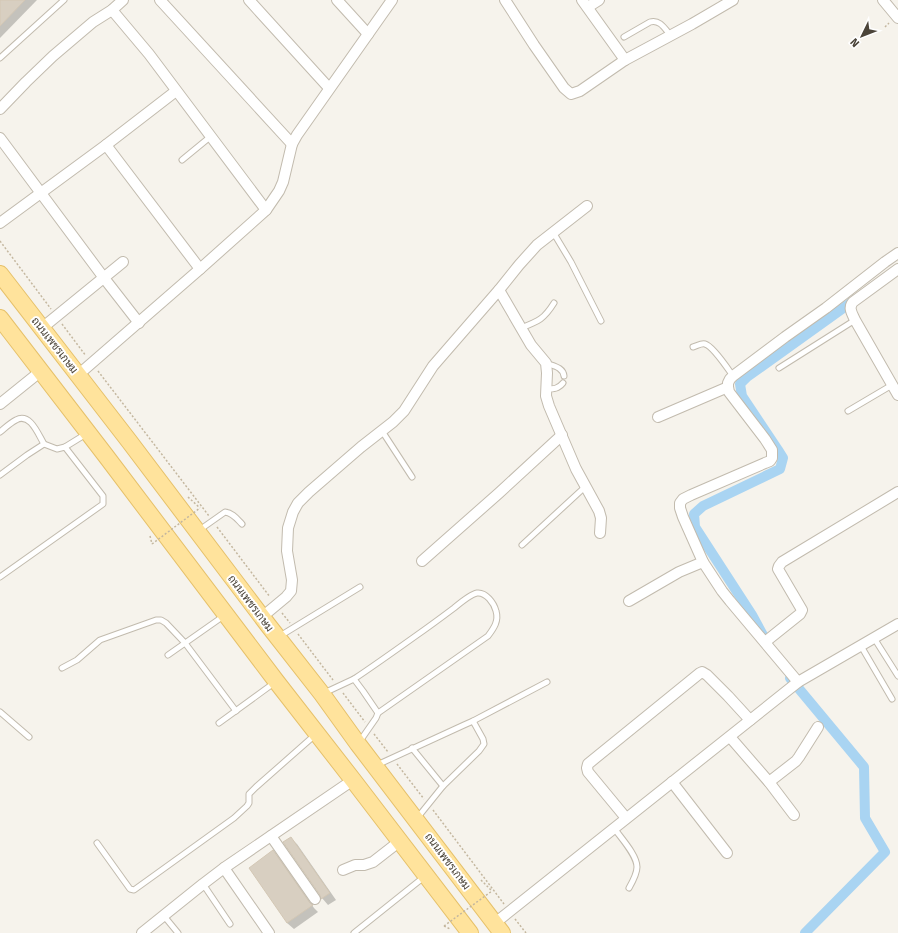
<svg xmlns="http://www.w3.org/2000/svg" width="898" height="933" viewBox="0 0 898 933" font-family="'Fira Sans',Sarabun,sans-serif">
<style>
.shadow{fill:#0003}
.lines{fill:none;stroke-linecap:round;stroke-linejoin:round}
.canal{stroke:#a9d4f2;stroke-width:10}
.building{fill:#d8cfc1;stroke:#d3c7b4}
.service-casing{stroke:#c2bbae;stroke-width:7}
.minor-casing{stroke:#c2bbae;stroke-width:12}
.primary-casing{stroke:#e6c16a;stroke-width:18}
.path{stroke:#c4b79f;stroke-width:1.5;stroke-dasharray:2 2;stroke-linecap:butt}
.service{stroke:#fff;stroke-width:5}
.minor{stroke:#fff;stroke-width:10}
.primary{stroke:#ffe39c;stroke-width:16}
.path-bridge{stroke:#c4b79f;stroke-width:1.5;stroke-dasharray:2 2;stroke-linecap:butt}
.labels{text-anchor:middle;stroke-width:4;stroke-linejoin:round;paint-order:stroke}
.street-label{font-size:11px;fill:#4b4439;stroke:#fff}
</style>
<rect width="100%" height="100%" fill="#f6f3ec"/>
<!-- shadow -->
<g class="shadow">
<polygon points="0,0 37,0 0,38"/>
<polygon points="290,838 297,844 336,900 328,905 322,898 321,895"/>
<polygon points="273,851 279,858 314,908 318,912 294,929 287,923"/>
</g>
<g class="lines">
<!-- canal -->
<g class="canal">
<polyline points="764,637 752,615 695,527 694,514 703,506 780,469 783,458 778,450 742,396 740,384 747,377 856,299"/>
<polyline points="790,678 864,767 865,818 885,852 805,933"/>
</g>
</g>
<!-- building -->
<g class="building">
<polygon points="0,0 25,0 0,26"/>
<polygon points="291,837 330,893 321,899 320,895 283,842"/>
<polygon points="273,850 310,903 313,905 287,923 249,868"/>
</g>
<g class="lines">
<defs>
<g id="service">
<path d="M624,37L650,22C660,19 665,29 671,36"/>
<polyline points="0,58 64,0"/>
<polyline points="182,160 210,137"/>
<polyline points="553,232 571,262 601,321"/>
<path d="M521,328C539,321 544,319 554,303"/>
<path d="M693,347C697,346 701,343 705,344C713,346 728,369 733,376"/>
<path d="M546,363C553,366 563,367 564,376"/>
<polyline points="779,368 855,320"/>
<path d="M546,389C554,389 558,389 563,383"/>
<polyline points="848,411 892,385"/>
<polyline points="382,431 412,477"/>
<path d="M0,432C5,428 10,423 16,420C30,412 38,434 44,444"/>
<polyline points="0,475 27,455 44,444 57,449 65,447 86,434"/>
<path d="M198,531L225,512C233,513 237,519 242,524"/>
<polyline points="522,545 586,486"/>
<polyline points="0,577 103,504 103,496 65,447"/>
<polyline points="280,636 360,587"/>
<polyline points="874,638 898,676"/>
<polyline points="861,646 892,699"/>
<polyline points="168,655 225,615"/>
<polyline points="62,668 77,660 100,640 156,620 161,620 166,623 185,643 236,711"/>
<path d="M354,679C375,665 396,650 417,635C430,626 442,617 454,608C460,603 471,594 477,593C486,592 494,603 496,611C499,621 494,628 488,636L378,713"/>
<polyline points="324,693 354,679 363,691 378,713 376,718 360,741"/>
<polyline points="0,712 29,737"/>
<polyline points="473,721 547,682"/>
<polyline points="219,723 274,683"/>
<polyline points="412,748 443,786"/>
<polyline points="377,765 464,725 473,721 483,739 484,744 479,751 443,786 418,817"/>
<path d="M614,828C621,838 637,855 637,867C637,874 633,881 629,888"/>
<polyline points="97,843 130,889 134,890 234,818 247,806 249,803 249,794 256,787 315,735"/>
<polyline points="203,884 230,924"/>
<polyline points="164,916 178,933"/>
<polyline points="354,933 424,877"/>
</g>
<g id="minor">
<polyline points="160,0 292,144"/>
<polyline points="249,0 329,88"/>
<polyline points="337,0 368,34"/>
<polyline points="505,0 534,45 564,88 571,94 580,91 625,60 692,24 733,0"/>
<polyline points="582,0 625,60"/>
<polyline points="883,0 898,18"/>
<polyline points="588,7 599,0"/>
<polyline points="112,10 149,54 266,210"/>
<polyline points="0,109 26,82 53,56 93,22 112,10 123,0"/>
<polyline points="0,138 104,278 139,323"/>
<polyline points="106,145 200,269"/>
<polyline points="0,223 106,145 176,91"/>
<path d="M898,269L853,302C848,308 852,313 855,320L898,395"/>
<polyline points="499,290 531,345 546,363 547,373 546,396 549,406 576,469 599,511 601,518 600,533"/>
<polyline points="42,328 123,262"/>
<polyline points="78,375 200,269 266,210 279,191 283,182 292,144 297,135 392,0"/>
<polyline points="0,404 41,371"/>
<polyline points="658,417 728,387"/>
<polyline points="422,561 499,493 562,435"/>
<polyline points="629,601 679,572 703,562"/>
<polyline points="262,617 286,597 291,591 292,580 287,551 288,528 293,512 298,503 309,492 361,447 393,422 404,411 433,366 499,290 519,265 537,245 587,206"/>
<polyline points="765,642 800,614 802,610 778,569 779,566 782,562 898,492"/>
<polyline points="798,682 730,601 722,591 703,562 683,517 680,508 680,503 683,499 691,495 765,463 770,461 772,458 772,450 765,439 729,392 728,387 728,383 730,379 733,376 785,337 826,308 885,262 898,253"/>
<polyline points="730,737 769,782 794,815"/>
<polyline points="672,782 727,853"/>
<polyline points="769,782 796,761 799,757 818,727"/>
<polyline points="626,818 588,772 587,768 588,764 700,673 702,672 707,675 728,696 750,720"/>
<polyline points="271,836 315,899"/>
<polyline points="224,868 269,933"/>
<polyline points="343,870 355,865 364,865 373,862 400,841"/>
<polyline points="495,923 798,682 898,624"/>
<polyline points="142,933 203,884 224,868 353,780"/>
</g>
<g id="primary">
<polyline points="0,274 129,441 268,625 322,694 358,744 502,933"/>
<polyline points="0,318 106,456 276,681 353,780 470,933"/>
</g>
</defs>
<!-- service casing -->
<use href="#service" class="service-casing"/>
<!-- minor casing -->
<use href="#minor" class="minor-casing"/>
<!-- primary casing -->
<use href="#primary" class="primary-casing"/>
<!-- path -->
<g class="path">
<polyline points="885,27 889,23"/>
<polyline points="0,241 51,309"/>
<polyline points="62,324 86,356"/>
<polyline points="98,371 209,516"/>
<polyline points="188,497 200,508"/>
<polyline points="217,527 270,597"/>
<polyline points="150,536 152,544"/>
<polyline points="282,613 290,623"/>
<polyline points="298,634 333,680"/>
<polyline points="343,693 365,722"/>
<polyline points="374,734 388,752"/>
<polyline points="397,764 424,799"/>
<polyline points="433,810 504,904"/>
<polyline points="481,880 492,891"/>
<polyline points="515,919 526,933"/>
<polyline points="444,926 450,929"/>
</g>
<!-- service -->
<use href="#service" class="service"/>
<!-- minor -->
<use href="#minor" class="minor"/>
<!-- primary -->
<use href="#primary" class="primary"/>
<!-- path-bridge -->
<g class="path-bridge">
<polyline points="152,544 200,508"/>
<polyline points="444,926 492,891"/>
</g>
</g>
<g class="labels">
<!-- street labels -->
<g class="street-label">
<text transform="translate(55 345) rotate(52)" y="4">ถนนเพชรเกษม</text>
<text transform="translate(251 603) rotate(53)" y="4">ถนนเพชรเกษม</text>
<text transform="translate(448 861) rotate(53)" y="4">ถนนเพชรเกษม</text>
</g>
</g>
<!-- north arrow -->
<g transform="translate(862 36) rotate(227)" stroke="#ffffff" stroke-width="3" paint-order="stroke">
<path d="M0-3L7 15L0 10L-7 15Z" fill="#4b4439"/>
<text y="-6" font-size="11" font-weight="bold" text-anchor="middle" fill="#4b4439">N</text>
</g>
</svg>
